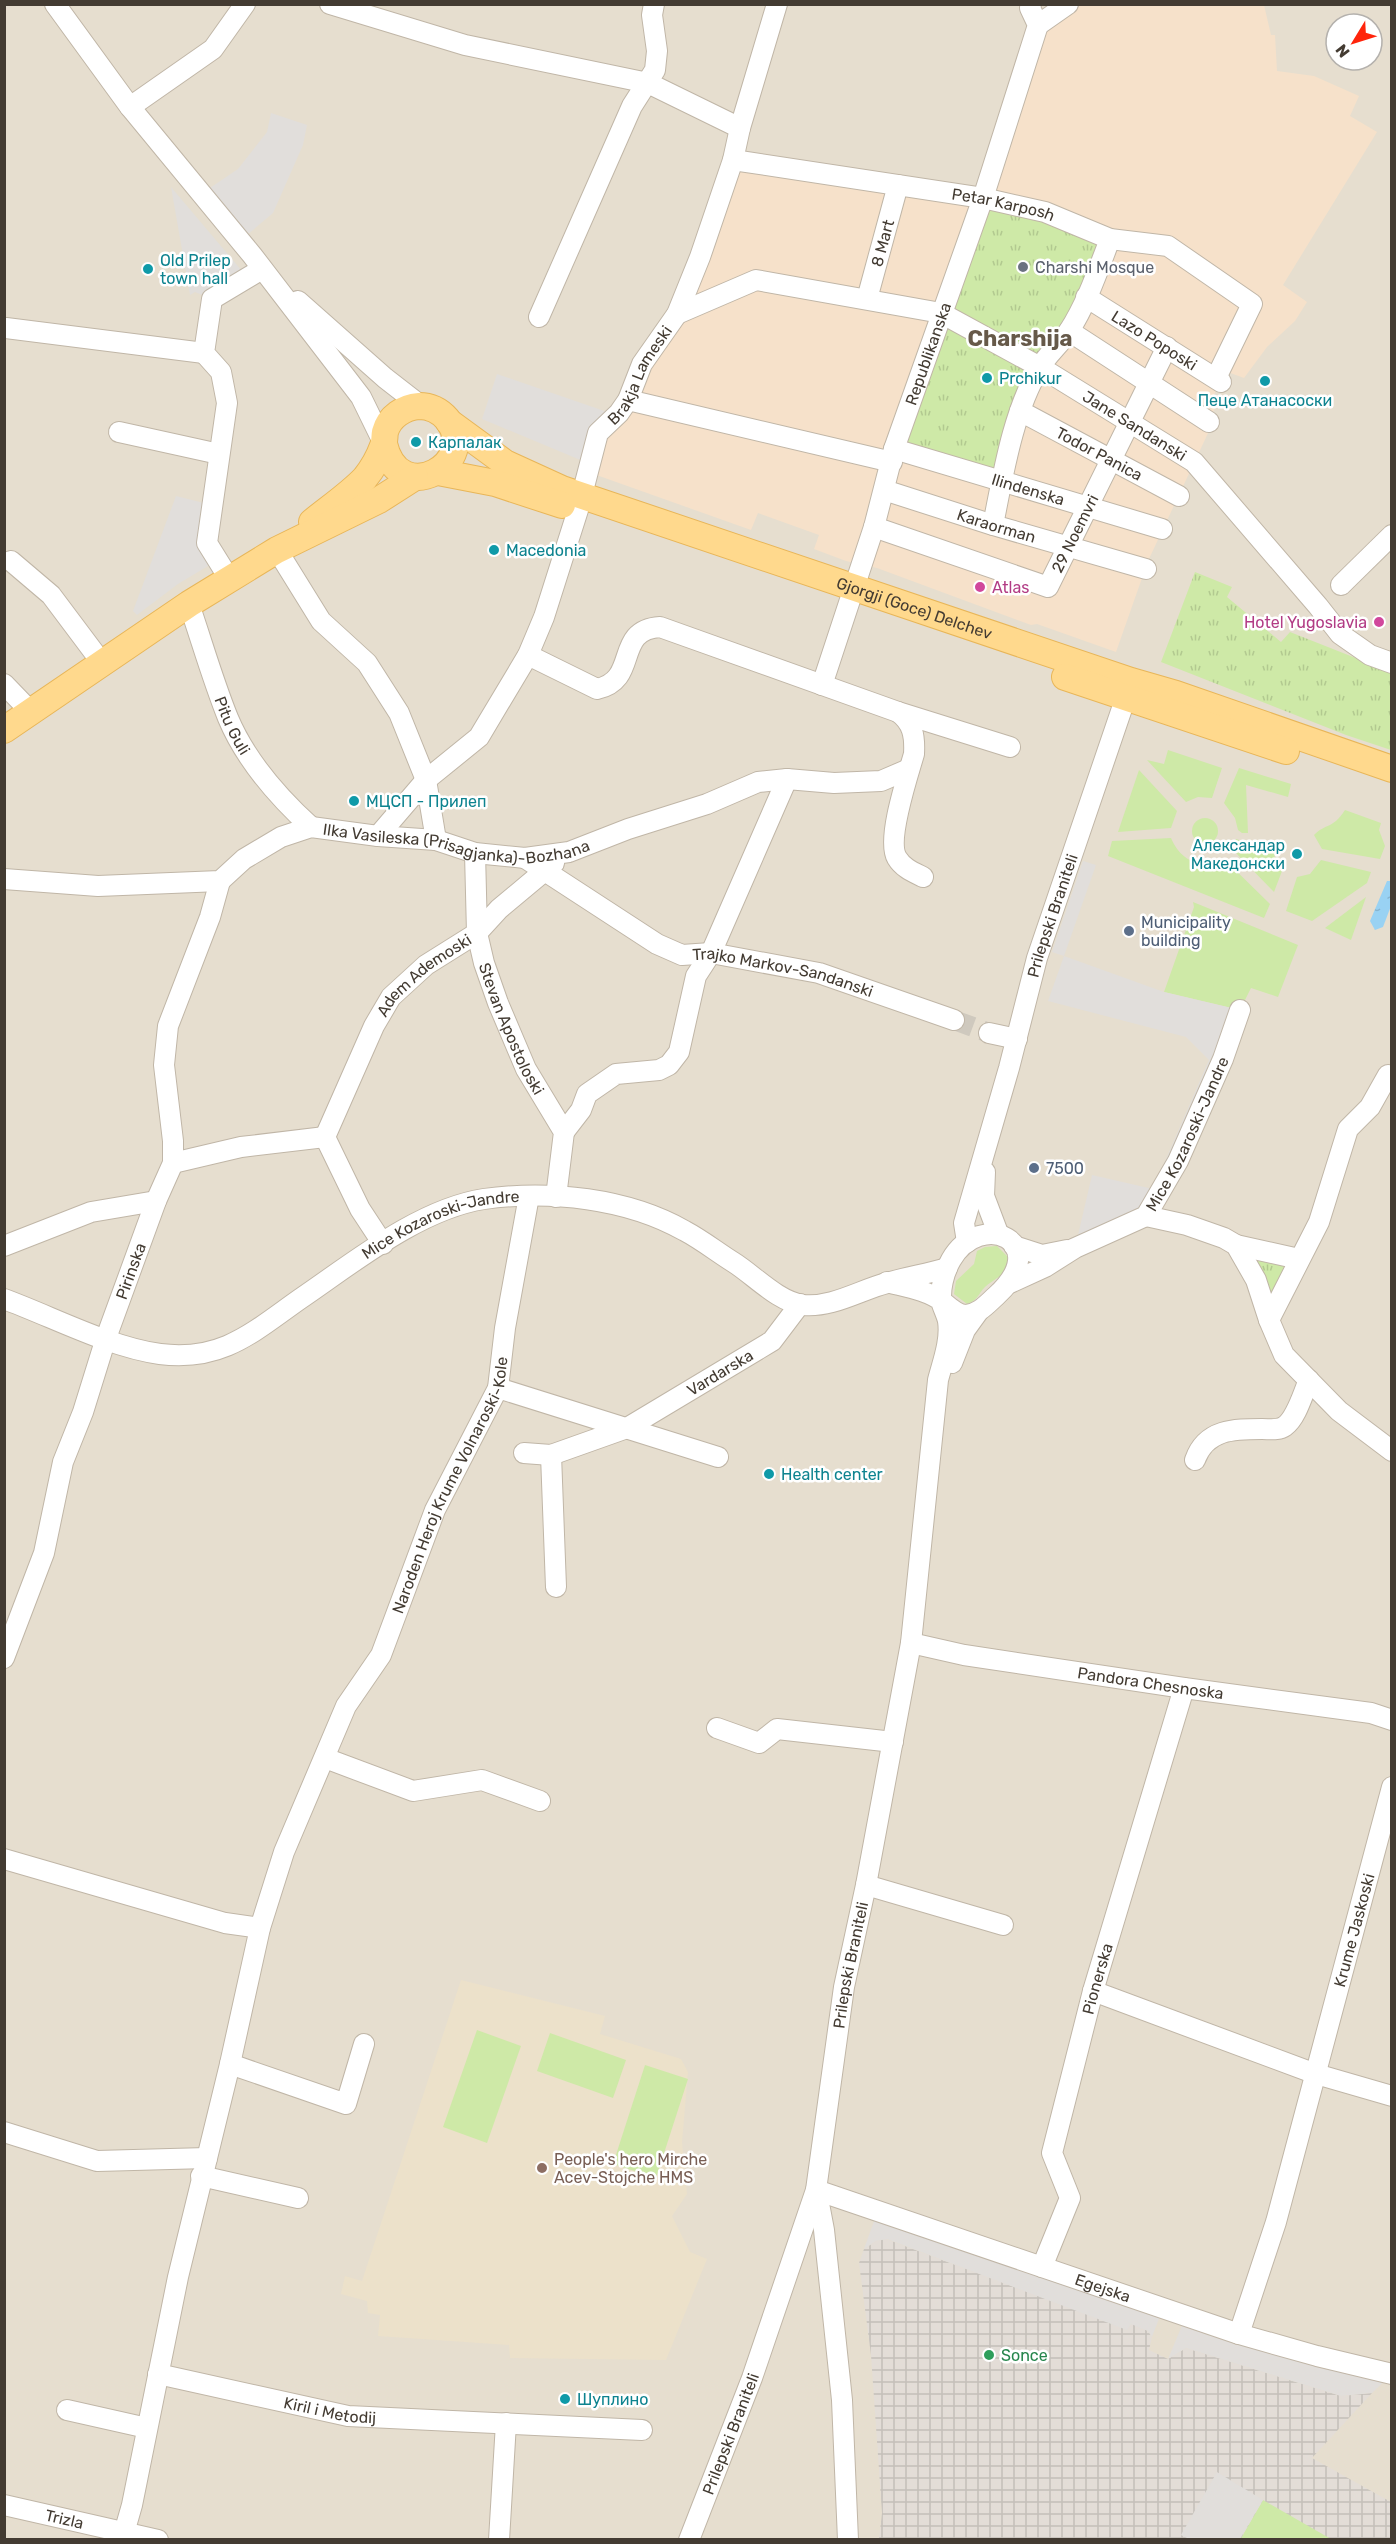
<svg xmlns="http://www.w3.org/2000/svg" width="1396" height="2544" viewBox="0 0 1396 2544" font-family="Rubik,sans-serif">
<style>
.residential{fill:#e6decf;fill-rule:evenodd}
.commercial{fill:#f6e1ca}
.industrial{fill:url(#industrial-grid)}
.education{fill:#ece1ca}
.green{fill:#cee9a7}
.park{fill:url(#park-tufts)}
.parking{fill:#e1dedb}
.water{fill:url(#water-ripples)}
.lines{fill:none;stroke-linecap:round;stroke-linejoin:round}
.minor-tunnel{stroke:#cfc9be;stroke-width:20;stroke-dasharray:20 10;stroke-linecap:butt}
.minor-casing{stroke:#c0b6a7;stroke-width:22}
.major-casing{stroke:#e8b659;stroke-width:28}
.minor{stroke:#fff;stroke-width:20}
.major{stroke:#ffd98d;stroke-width:26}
.worship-dot{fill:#6b7280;stroke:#fff;stroke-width:2}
.culture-dot{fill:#0f9aa8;stroke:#fff;stroke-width:2}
.hotel-dot{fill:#d1479c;stroke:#fff;stroke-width:2}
.service-dot{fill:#5c6f8a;stroke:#fff;stroke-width:2}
.education-dot{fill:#8d6e63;stroke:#fff;stroke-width:2}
.leisure-dot{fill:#2e9e5b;stroke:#fff;stroke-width:2}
.labels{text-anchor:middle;stroke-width:5;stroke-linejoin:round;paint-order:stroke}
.street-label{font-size:16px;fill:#433b32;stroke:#fff}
.culture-label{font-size:16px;fill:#0d838f;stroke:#fff;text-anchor:start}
.worship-label{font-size:16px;fill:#5b616d;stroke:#fff;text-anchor:start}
.hotel-label{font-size:16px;fill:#b23c85;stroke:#fff;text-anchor:start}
.service-label{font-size:16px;fill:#4e5e75;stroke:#fff;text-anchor:start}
.education-label{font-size:16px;fill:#785e54;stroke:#fff;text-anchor:start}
.leisure-label{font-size:16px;fill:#27864d;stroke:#fff;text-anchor:start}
.district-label{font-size:22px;font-weight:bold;fill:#665949;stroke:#fff}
</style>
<defs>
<pattern id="industrial-grid" width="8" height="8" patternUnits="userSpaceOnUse" patternTransform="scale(1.5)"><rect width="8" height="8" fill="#e3ddd7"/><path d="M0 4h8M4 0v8" fill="none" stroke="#c4bfb9"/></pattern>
<pattern id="park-tufts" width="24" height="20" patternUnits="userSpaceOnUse" patternTransform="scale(1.5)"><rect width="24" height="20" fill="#cee9a7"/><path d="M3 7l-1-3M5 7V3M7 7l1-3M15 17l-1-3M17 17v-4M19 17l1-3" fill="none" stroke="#b2c990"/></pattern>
<pattern id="water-ripples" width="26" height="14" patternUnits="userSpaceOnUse" patternTransform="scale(1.5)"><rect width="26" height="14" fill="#99d2f3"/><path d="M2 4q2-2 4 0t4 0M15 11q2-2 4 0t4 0" fill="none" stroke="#85b5d1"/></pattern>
</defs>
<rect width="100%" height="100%" fill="#f2ece1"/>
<!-- residential -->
<path class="residential" d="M5,5H1391V2539H5ZM1336,24H1372V60H1336Z"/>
<!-- commercial -->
<polygon class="commercial" points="1068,5 1264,5 1271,35 1275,35 1277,71 1314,76 1359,96 1350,116 1377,132 1283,285 1307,302 1295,321 1267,347 1244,378 1225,371 1214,395 1221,400 1210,416 1209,431 1148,561 1116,652 1037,624 1031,625 877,568 846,561 814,549 819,535 758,513 751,530 588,472 598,433 677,314 733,160 983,197 1038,25"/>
<!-- industrial -->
<polygon class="industrial" points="886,2239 1127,2329 1131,2323 1148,2331 1152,2337 1149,2350 1168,2359 1186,2348 1341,2396 1372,2393 1312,2458 1391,2502 1391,2539 879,2539 882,2513 871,2355 859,2263 864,2249 876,2241"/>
<!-- education -->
<polygon class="education" points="461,1980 605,2016 600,2034 681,2059 688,2072 682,2142 687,2194 672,2216 690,2252 707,2259 666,2360 510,2358 509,2345 378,2336 380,2315 368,2313 367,2301 341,2294 345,2276 362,2281"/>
<!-- green -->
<g class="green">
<polygon points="1168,750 1222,768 1212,798 1198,797 1186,802 1147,760 1164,764"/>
<polygon points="1239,768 1291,784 1288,797 1246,785 1248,833 1242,833 1238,830 1235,818 1224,803"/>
<polygon points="1139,770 1177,811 1171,828 1118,832"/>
<path d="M1345,810L1381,823L1379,830L1385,846L1380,859L1322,849L1314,835C1326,823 1333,829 1345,810Z"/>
<circle cx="1205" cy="831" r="13"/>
<path d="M1171,838C1180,860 1201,871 1223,858L1270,904L1264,918L1108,856L1112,841Z"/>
<polygon points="1236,839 1274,851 1275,860 1282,871 1274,892 1232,849"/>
<polygon points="1321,860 1371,872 1367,883 1312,921 1286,911 1297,877 1310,874"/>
<polygon points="1366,897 1351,940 1325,928"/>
<polygon points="1193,902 1298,945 1278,997 1251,988 1240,1010 1164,992 1194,907"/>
<path d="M997,1246L1008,1257C1009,1275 996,1277 985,1287C978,1294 978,1300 967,1304L954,1294L956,1281L974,1264L977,1251L985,1247Z"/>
<polygon points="477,2030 521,2046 487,2143 443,2127"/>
<polygon points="550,2033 626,2060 613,2098 537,2071"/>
<polygon points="645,2065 688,2079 656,2178 613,2164"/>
<polygon points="1263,2500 1331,2539 1240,2540"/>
</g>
<!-- park -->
<g class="park">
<polygon points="983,198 1110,239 1040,367 1001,481 894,449"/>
<polygon points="1195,572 1232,587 1227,597 1281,642 1290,632 1391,672 1391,750 1346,735 1161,662"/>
<polygon points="1236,1245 1299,1259 1269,1320"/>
</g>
<!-- parking -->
<g class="parking">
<polygon points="271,113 307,125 303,145 273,213 240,241 201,194 238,169 267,132"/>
<polygon points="171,187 248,278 212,299 195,292 190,295"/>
<polygon points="497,374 613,414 590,464 482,419"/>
<polygon points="176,496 212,505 218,560 178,584 137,615 133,611"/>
<polygon points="1083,861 1096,865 1064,956 1164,992 1240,1010 1146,1216 1075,1248 1092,1175 1153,1189 1209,1060 1186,1037 1048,1001 1064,956 1052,952"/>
<polygon points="878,2210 1163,2308 1152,2337 1148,2331 1131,2324 1127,2330 887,2239 876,2241 864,2249"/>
<polygon points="1186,2316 1391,2375 1372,2393 1341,2396 1186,2348 1168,2359"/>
<polygon points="1217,2472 1263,2500 1240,2539 1189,2539 1181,2535"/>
</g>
<!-- water -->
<polygon class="water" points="1387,881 1391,881 1391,906 1383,927 1375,930 1370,921"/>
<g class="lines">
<!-- minor-tunnel -->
<polyline class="minor-tunnel" points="954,1020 989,1033"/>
<defs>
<g id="minor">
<polyline points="55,4 130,107 252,255 361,397 384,444"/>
<polyline points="330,4 465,45 648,83 740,128"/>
<polyline points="1038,25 1068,4"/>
<polyline points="130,107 213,49 245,4"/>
<path id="s1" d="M733,160L983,198L1045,212L1110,239L1168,246L1252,304L1216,378"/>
<path id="s2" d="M1086,297L1221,382"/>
<path id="s3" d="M867,299L898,185"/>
<polyline points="298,301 385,378 421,406"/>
<path id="s4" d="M677,314L756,280L941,313L1040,367L1194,462L1318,606L1340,634L1370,655L1392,663"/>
<polyline points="539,317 632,106 655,70 657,51 652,15 654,4"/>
<polyline points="6,328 204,353"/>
<polyline points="1069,331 1209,422"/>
<polyline points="628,400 892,462"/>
<path id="s5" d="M1020,411L1179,496"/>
<polyline points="119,432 219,454"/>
<path id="s6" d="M894,449L1162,529"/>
<path id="s7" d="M884,490L993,525L1146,569"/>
<path d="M993,525C1003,475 1013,411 1040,367C1048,354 1060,344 1069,331C1087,303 1098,270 1110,239"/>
<path id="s8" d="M874,527L1048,587L1167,347"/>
<polyline points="277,550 321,621 367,663 399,713 426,780 436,840"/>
<polyline points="11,561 51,595 102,663"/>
<polyline points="230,580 207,543 227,403 221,372 204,353 212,299 262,269"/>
<polyline points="1341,585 1392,535"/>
<path id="s9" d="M189,604C202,642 213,681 228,718C246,761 277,796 311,827"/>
<path d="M528,655L597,689C640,680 613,630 660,627L898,712L1010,747"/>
<polyline points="4,684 31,712"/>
<path id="s10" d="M822,685L874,527L894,449L983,198L1038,25L1030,8L1031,4"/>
<path d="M898,712C913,723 915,736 914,754C908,775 886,840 897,858C903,868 913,872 923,877"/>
<path id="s11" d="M378,836L426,780L479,737L528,655L544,617L578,510L598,433L619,413L628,400L642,364L677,314L700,257L733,160L740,128L777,4"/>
<path id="s12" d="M475,853L477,933L484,963L498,1003L526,1069L564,1132L556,1197"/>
<path id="s13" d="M525,858L657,944L682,955L711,953L819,973L954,1020"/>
<path id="s14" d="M4,879L98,886L220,881L244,859L281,837L311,827L378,836L436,840L475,853L525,858L569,852L628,829L707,804L758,782L787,779L834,783L881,781L909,769"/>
<polyline points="989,1033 1017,1039"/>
<polyline points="564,1132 581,1110 587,1094 616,1074 659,1070 669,1065 679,1052 696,976 711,953 787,779"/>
<path id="s15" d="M325,1137L374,1026L391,997L426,965L477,933L499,909L554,863"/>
<polyline points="325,1137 360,1209 383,1244"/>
<polyline points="173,1163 241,1147 325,1137"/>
<polyline points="985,1172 984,1196 998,1233"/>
<polyline points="1146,1216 1187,1225 1224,1238 1236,1245 1256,1280 1269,1320 1284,1355 1339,1411 1392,1451"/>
<path id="s16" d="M967,1242L964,1223L1009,1068L1037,958L1130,685"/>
<polyline points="1236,1245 1299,1259"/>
<polyline points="4,1246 91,1212 156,1201"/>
<polyline points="1014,1246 1042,1255 1067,1250"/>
<path id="s17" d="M1010,1283L1045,1267L1075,1248L1146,1216L1178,1161L1223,1059L1240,1010"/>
<path id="s18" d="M4,1299C53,1317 109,1347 160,1354C222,1362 253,1332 300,1299C353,1263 419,1209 484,1199C550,1190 627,1198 685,1231C702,1240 717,1252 733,1262C754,1275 777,1301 803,1305C832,1308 860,1290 887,1283C907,1277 927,1274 947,1268"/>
<polyline points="1269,1320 1319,1222 1348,1129 1370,1107 1388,1075 1392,1077"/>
<polyline points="952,1363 965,1330 978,1312"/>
<polyline points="498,1388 718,1457"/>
<path id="s19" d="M524,1453L551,1455L627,1428L772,1341L800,1304"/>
<polyline points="551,1455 556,1587"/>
<path d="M1195,1460C1206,1429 1234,1429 1262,1429C1270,1429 1278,1431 1285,1426C1297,1417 1303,1393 1309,1380"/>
<path id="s20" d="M911,1643L964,1655L1184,1688L1371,1713L1392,1720"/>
<path id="s21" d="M4,1658L44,1553L63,1462L83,1412L106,1338L156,1201L173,1163V1141L164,1065L168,1026L210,917L220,881"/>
<polyline points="717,1728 759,1743 777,1729 893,1742"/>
<polyline points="325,1758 413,1791 482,1780 540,1801"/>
<polyline points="4,1859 225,1923 260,1928"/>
<polyline points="866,1885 1003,1925"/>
<polyline points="1093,1991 1316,2074 1392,2096"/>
<polyline points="230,2064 346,2104 364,2044"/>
<polyline points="4,2132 97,2161 207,2158"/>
<polyline points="201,2176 298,2198"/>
<path id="s22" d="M816,2190L1239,2334L1317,2356L1392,2374"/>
<polyline points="817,2193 824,2230 842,2400 848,2540"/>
<path id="s23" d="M1042,2267L1070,2198L1052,2153L1093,1991L1184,1688"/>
<path id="s24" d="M1239,2334L1276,2222L1392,1787"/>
<path id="s25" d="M158,2374L348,2416L642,2430"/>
<polyline points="67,2410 147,2428"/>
<path id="s26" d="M4,2505L158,2540"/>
<path id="s27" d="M122,2540L132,2505L178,2277L230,2064L260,1928L284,1852L346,1706L381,1655L435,1510L498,1388L505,1328L529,1196"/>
<polyline points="499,2540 506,2423"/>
<path id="s28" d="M689,2540L752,2378L816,2190L844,1987L866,1885L911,1643L938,1380C943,1361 951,1340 948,1321C947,1316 944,1310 942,1304C939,1291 944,1272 951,1260C981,1208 1055,1242 996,1296C987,1304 979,1314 966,1315C957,1315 950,1308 943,1302C927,1290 906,1287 887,1282"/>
</g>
<g id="major">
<path id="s29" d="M449,422L505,463L562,489L1131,681L1176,694L1392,769"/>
<polyline points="438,472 495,483 562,505"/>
<path d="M312,522C329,508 350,494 365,478C373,468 379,457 383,446C385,441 384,437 385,432C389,417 404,407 419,406C430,406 440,411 447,419C482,461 400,511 384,444"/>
<polyline points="1065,677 1286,751"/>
<polyline points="4,730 189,604 277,550 379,500 415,477"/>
</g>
</defs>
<!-- minor casing -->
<use href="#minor" class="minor-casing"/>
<!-- major casing -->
<use href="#major" class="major-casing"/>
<!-- minor -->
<use href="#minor" class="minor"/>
<!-- major -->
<use href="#major" class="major"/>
</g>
<!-- markers -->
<circle class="worship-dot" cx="1023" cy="267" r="6"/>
<g class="culture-dot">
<circle cx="148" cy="269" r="6"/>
<circle cx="987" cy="378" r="6"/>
<circle cx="1265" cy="381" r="6"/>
<circle cx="416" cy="442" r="6"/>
<circle cx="494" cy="550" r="6"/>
<circle cx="354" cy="801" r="6"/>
<circle cx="1297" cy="854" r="6"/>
<circle cx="769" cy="1474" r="6"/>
<circle cx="565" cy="2399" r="6"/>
</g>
<g class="hotel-dot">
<circle cx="980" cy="587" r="6"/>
<circle cx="1379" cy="622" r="6"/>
</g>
<g class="service-dot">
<circle cx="1129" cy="931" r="6"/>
<circle cx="1034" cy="1168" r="6"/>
</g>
<circle class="education-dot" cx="542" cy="2168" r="6"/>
<circle class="leisure-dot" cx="989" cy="2355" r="6"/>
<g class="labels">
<!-- street labels -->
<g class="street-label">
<text dy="6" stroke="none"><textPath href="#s1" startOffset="274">Petar Karposh</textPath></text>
<text dy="6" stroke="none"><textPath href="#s3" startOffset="58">8 Mart</textPath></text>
<text dy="6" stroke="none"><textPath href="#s2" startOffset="81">Lazo Poposki</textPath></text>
<text dy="6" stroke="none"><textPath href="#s10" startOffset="348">Republikanska</textPath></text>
<text dy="6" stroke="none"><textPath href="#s11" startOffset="543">Brakja Lameski</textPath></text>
<text dy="6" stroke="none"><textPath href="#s4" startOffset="498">Jane Sandanski</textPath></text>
<text dy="6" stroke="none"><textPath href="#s5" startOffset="90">Todor Panica</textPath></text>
<text dy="6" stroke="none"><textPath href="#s6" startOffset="140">Ilindenska</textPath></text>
<text dy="6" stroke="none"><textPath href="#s7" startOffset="118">Karaorman</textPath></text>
<text dy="6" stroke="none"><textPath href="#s8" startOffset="244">29 Noemvri</textPath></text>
<text dy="6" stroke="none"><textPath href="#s29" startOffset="504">Gjorgji (Goce) Delchev</textPath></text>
<text dy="6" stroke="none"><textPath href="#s9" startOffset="129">Pitu Guli</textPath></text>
<text dy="6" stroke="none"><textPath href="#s14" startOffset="471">Ilka Vasileska (Prisagjanka)-Bozhana</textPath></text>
<text dy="6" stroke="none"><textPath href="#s16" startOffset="339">Prilepski Braniteli</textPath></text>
<text dy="6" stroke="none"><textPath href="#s13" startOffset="288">Trajko Markov-Sandanski</textPath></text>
<text dy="6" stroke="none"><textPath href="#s15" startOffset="194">Adem Ademoski</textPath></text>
<text dy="6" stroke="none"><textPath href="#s12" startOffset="182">Stevan Apostoloski</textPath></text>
<text dy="6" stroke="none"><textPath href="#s17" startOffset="244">Mice Kozaroski-Jandre</textPath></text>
<text dy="6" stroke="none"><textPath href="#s18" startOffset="483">Mice Kozaroski-Jandre</textPath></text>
<text dy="6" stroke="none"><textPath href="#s21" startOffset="408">Pirinska</textPath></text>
<text dy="6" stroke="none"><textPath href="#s19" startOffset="216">Vardarska</textPath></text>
<text dy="6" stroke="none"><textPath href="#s27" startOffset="1112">Naroden Heroj Krume Volnaroski-Kole</textPath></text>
<text dy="6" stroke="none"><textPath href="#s20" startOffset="243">Pandora Chesnoska</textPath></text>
<text dy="6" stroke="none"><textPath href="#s24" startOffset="420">Krume Jaskoski</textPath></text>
<text dy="6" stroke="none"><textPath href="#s28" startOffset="600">Prilepski Braniteli</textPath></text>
<text dy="6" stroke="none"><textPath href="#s23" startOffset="303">Pionerska</textPath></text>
<text dy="6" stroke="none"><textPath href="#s22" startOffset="303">Egejska</textPath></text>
<text dy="6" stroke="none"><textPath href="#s25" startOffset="176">Kiril i Metodij</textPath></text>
<text dy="6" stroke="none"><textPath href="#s28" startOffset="114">Prilepski Braniteli</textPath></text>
<text dy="6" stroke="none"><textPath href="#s26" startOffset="62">Trizla</textPath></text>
</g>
<!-- culture labels -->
<g class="culture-label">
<text x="160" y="266">Old Prilep<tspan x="160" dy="18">town hall</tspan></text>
<text x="999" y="384">Prchikur</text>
<text x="1265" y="406" text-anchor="middle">Пеце Атанасоски</text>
<text x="428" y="448">Карпалак</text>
<text x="506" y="556">Macedonia</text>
<text x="366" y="807">МЦСП - Прилеп</text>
<text x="1285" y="851" text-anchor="end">Александар<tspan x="1285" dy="18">Македонски</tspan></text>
<text x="781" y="1480">Health center</text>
<text x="577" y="2405">Шуплино</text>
</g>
<!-- worship labels -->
<g class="worship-label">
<text x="1035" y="273">Charshi Mosque</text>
</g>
<!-- hotel labels -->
<g class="hotel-label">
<text x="992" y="593">Atlas</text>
<text x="1367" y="628" text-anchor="end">Hotel Yugoslavia</text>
</g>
<!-- service labels -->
<g class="service-label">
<text x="1141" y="928">Municipality<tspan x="1141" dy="18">building</tspan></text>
<text x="1046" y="1174">7500</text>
</g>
<!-- education labels -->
<g class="education-label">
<text x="554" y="2165">People's hero Mirche<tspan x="554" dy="18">Acev-Stojche HMS</tspan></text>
</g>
<!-- leisure labels -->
<g class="leisure-label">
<text x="1001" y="2361">Sonce</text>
</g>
<!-- district labels -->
<g class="district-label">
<text x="1020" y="346">Charshija</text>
</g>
</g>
<!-- border -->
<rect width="1396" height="2544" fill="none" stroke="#433b32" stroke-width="12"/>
<!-- north arrow -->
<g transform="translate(1354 42) rotate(232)"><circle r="28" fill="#ffffff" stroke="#b4b1ad" stroke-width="1.5"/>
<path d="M0-4.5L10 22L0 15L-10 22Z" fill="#ff240b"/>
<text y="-9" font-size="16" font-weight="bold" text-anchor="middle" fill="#433b32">N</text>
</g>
</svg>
